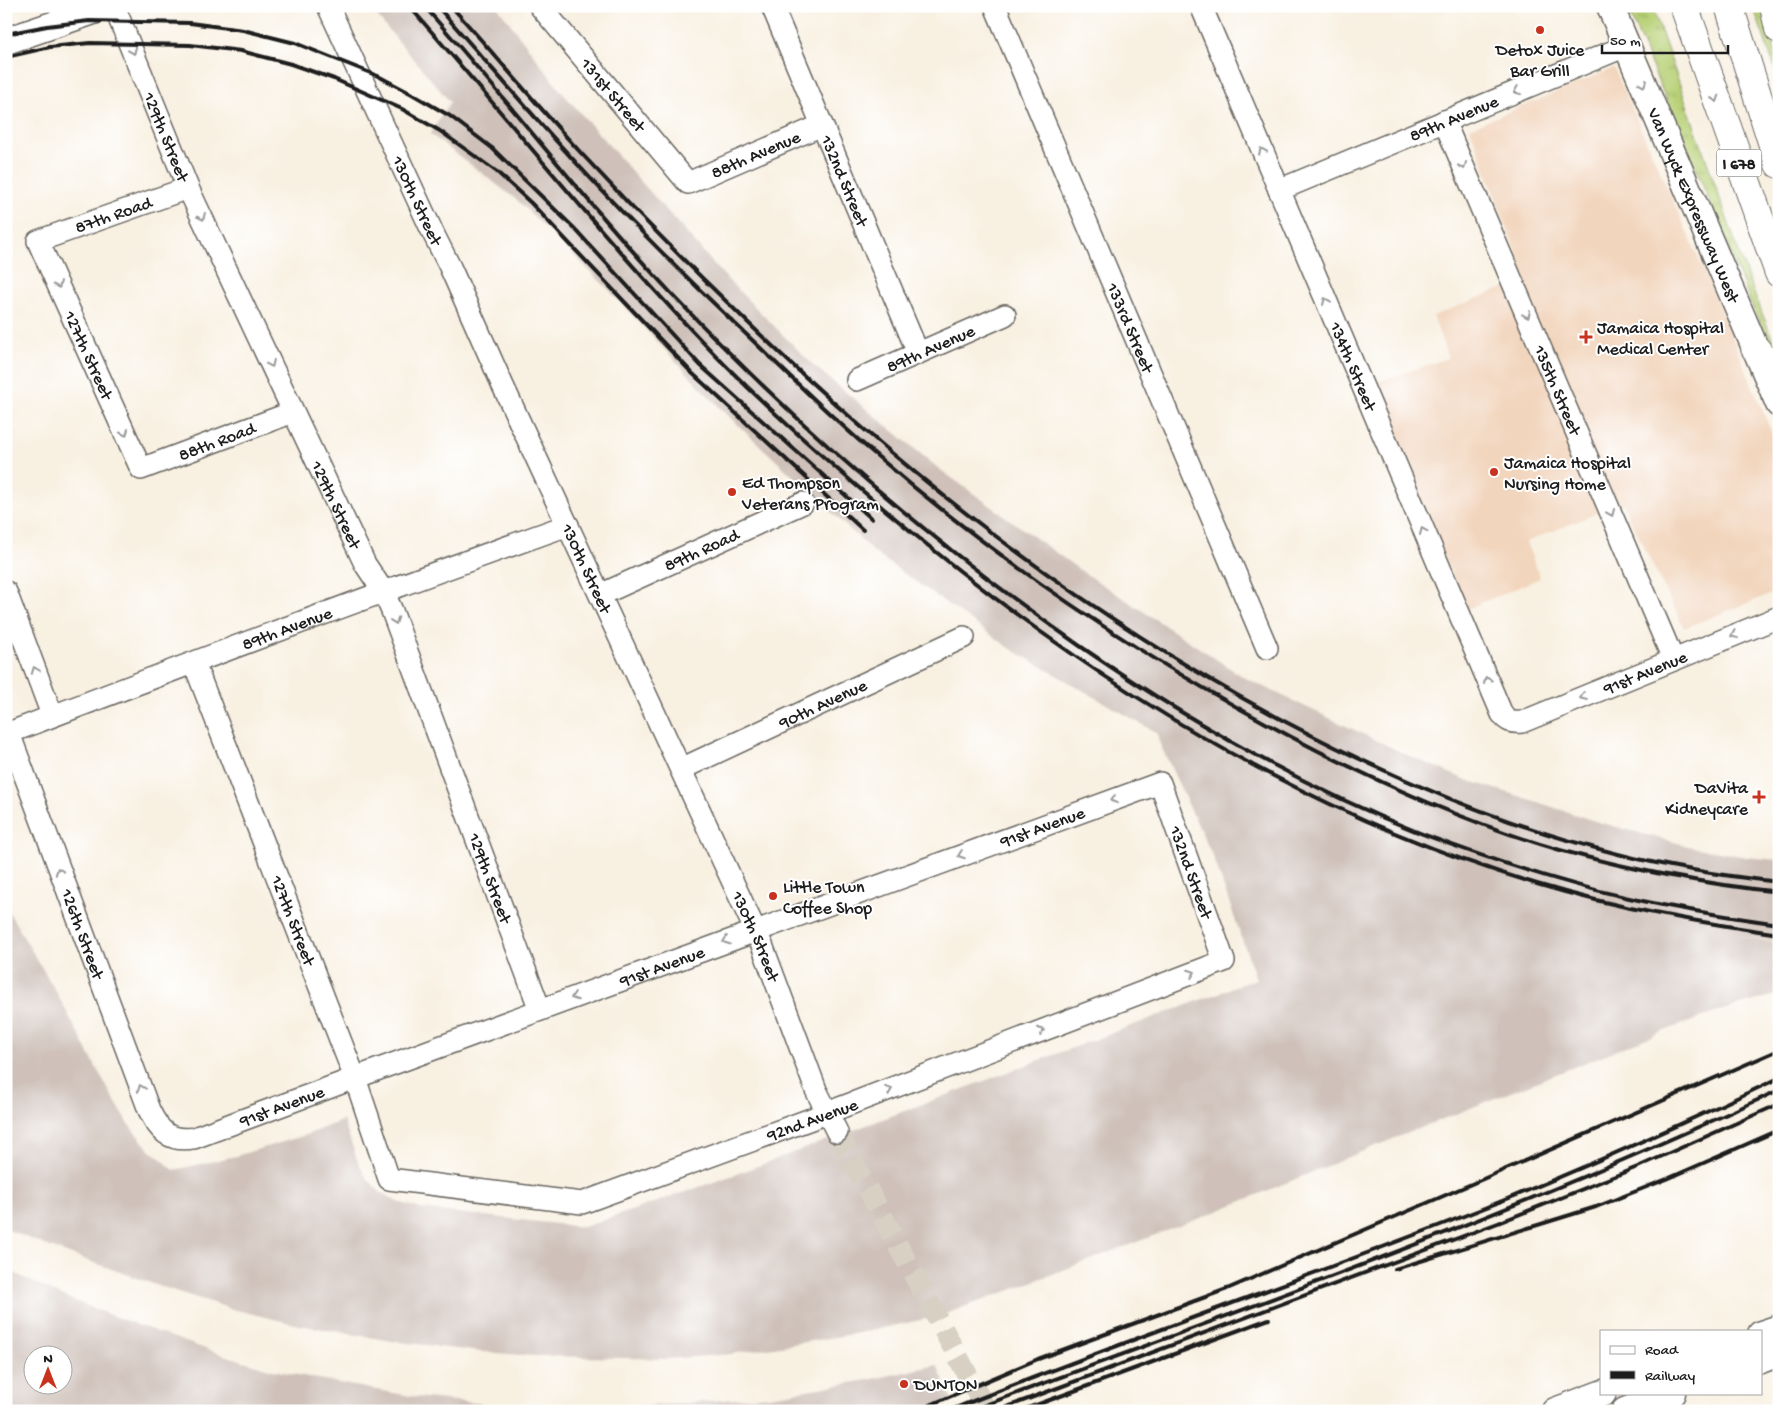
<svg xmlns="http://www.w3.org/2000/svg" width="1785" height="1417" viewBox="0 0 1785 1417" font-family="'Gochi Hand',sans-serif">
<style>
.built{fill:#f2d5bd}
.industrial{fill:#cfc1ba;fill-rule:evenodd}
.grass{fill:url(#grass-tufts);stroke:#6a7648}
.lines{fill:none;stroke-linecap:round;stroke-linejoin:round}
.minor-tunnel{stroke:#d7d0c3;stroke-width:21;stroke-dasharray:21 11;stroke-linecap:butt}
.minor-casing{stroke:#696661;stroke-width:24}
.major-casing{stroke:#696661;stroke-width:29}
.highway-casing{stroke:#696661;stroke-width:30}
.minor{stroke:#fff;stroke-width:21}
.major{stroke:#fff;stroke-width:26}
.highway{stroke:#fff;stroke-width:28}
.rail{stroke:#1c1c1c;stroke-width:4}
.oneway{stroke:#999}
.poi-dot{fill:#c8321e;stroke:#fff;stroke-width:2}
.labels{text-anchor:middle;stroke-width:4;stroke-linejoin:round;paint-order:stroke}
.shield{fill:#fff;stroke:#606060;stroke-width:1}
.shield-label{font-size:16px;font-weight:bold;fill:#1c1c1c}
.poi-label{font-size:18px;fill:#1c1c1c;stroke:#fff;text-anchor:start}
.street-label{font-size:18px;fill:#1c1c1c;stroke:#fff}
</style>
<defs>
<pattern id="grass-tufts" width="24" height="20" patternUnits="userSpaceOnUse" patternTransform="scale(1.25)"><rect width="24" height="20" fill="#b7d075"/><path d="M3 7l-1-3M5 7V3M7 7l1-3M15 17l-1-3M17 17v-4M19 17l1-3" fill="none" stroke="#9db265"/></pattern>
</defs>
<rect width="100%" height="100%" fill="#fff"/>
<filter id="ink" filterUnits="userSpaceOnUse"><feTurbulence type="fractalNoise" baseFrequency=".02" numOctaves="2"/><feDisplacementMap in="SourceGraphic" scale="10" xChannelSelector="R" yChannelSelector="G"/><feConvolveMatrix kernelMatrix="1 2 1 2 8 2 1 2 1" color-interpolation-filters="sRGB"/></filter>
<filter id="wash" filterUnits="userSpaceOnUse"><feTurbulence type="fractalNoise" baseFrequency=".0096" numOctaves="4" result="noise"/><feDisplacementMap in="SourceGraphic" scale="20" xChannelSelector="R" yChannelSelector="G"/><feGaussianBlur stdDeviation="1.12" result="paint"/><feColorMatrix in="noise" values="0 0 0 0 0 0 0 0 0 0 0 0 0 0 0 0 0 1.4 0 .05"/><feComposite in="paint" operator="in"/></filter>
<g filter="url(#wash)">
<rect width="100%" height="100%" fill="#f8f0e1"/>
<!-- built -->
<polygon class="built" points="1614,68 1711,286 1779,450 1779,591 1684,628 1622,503 1526,542 1540,578 1467,609 1368,385 1448,358 1433,316 1526,279 1470,128"/>
<!-- industrial -->
<g class="industrial">
<polygon points="371,6 497,6 560,90 728,280 814,366 938,468 1077,568 1245,678 1403,753 1466,780 1519,796 1598,822 1692,847 1746,857 1779,860 1779,942 1721,933 1779,943 1779,994 1726,1009 1667,1030 1400,1136 1208,1215 1008,1291 940,1316 854,1334 731,1354 668,1359 535,1356 472,1351 392,1341 299,1325 232,1309 156,1285 50,1247 6,1229 6,907 59,997 104,1082 129,1125 148,1148 174,1170 236,1156 306,1135 343,1120 358,1162 367,1178 380,1192 398,1202 421,1209 584,1227 734,1175 1256,979 1214,859 1159,742 1157,733 1011,649 875,553 721,409 604,285 517,200 430,134 450,102 376,15"/>
<path d="M6,1269L58,1294L110,1315L217,1353L273,1370L349,1385L416,1397L476,1403L566,1409L649,1406L770,1396L868,1380L937,1365L952,1401L925,1411H6ZM62,1354V1384H32V1354Z"/>
</g>
<!-- grass -->
<g class="grass">
<polygon points="1626,6 1652,6 1748,278 1779,355 1779,364 1752,306 1697,171"/>
<polygon points="1753,6 1764,6 1779,68 1779,80"/>
</g>
</g>
<g filter="url(#ink)">
<g class="lines">
<!-- minor-tunnel -->
<polyline class="minor-tunnel" points="837,1132 987,1411"/>
<defs>
<g id="minor">
<path id="s1" d="M114,6L188,188L365,564L383,591L392,611L540,1010"/>
<path id="s2" d="M328,6L433,233L450,267L503,386L762,945L816,1090L837,1132"/>
<path id="s3" d="M540,6L688,183L822,125"/>
<path id="s4" d="M772,6L918,353"/>
<path id="s5" d="M995,6L1267,648"/>
<path id="s6" d="M1201,6L1502,714C1507,722 1513,723 1522,722L1779,617"/>
<path id="s7" d="M1444,121L1673,659"/>
<path id="s8" d="M188,188L38,241L141,469L293,412"/>
<path id="s9" d="M1279,190L1626,46"/>
<path id="s10" d="M857,380L1005,315"/>
<polyline points="6,592 52,715"/>
<path id="s11" d="M600,595L803,503"/>
<path id="s12" d="M9,733L149,1110C159,1131 169,1142 194,1138C253,1116 312,1094 371,1072L1160,783L1224,961L811,1119L582,1203L389,1179L355,1078L194,663"/>
<path id="s13" d="M6,734C193,662 380,592 568,525"/>
<path id="s14" d="M681,769L964,637"/>
</g>
<g id="major">
<path id="s15" d="M1610,6L1779,404"/>
<polyline points="6,41 108,6"/>
<polyline points="1761,1334 1779,1328"/>
<polyline points="1761,1360 1779,1353"/>
<polyline points="1555,1411 1603,1393"/>
<polyline points="1625,1411 1672,1393"/>
</g>
<g id="highway">
<polyline points="1684,6 1779,273"/>
<polyline points="1729,6 1779,164"/>
<polyline points="1774,6 1779,29"/>
<polyline points="1755,348 1779,377"/>
</g>
</defs>
<!-- minor casing -->
<use href="#minor" class="minor-casing"/>
<!-- major casing -->
<use href="#major" class="major-casing"/>
<!-- highway casing -->
<use href="#highway" class="highway-casing"/>
<!-- minor -->
<use href="#minor" class="minor"/>
<!-- major -->
<use href="#major" class="major"/>
<!-- highway -->
<use href="#highway" class="highway"/>
<!-- rail -->
<g class="rail">
<path d="M409,6C515,126 613,251 725,365C779,419 837,470 896,519C1085,678 1299,813 1537,884C1616,908 1697,922 1779,934"/>
<path d="M424,6C508,100 585,202 672,294C796,425 932,543 1080,646C1187,720 1299,785 1420,833C1488,859 1558,882 1629,898C1678,909 1729,917 1779,924"/>
<path d="M437,6C485,60 531,114 580,167C634,226 691,282 749,337C791,377 832,418 876,455C997,560 1131,650 1271,726C1363,776 1459,821 1560,850C1632,870 1705,884 1779,892"/>
<path d="M451,6C495,55 537,105 581,153C629,205 679,256 730,305C897,470 1077,610 1284,721C1390,777 1501,825 1618,854C1671,868 1724,876 1779,882"/>
<polyline points="6,34 47,26 89,21 190,23 243,30 295,43 378,76 412,94 450,116 492,148 575,229 700,365 872,519"/>
<polyline points="6,57 50,47 90,43 190,45 241,51 291,64 334,79 402,109 440,131 497,172 531,203 692,373 863,530"/>
<polyline points="1395,1269 1596,1207 1667,1179 1779,1130"/>
<polyline points="916,1411 1038,1359 1227,1289 1483,1179 1779,1050"/>
<path d="M948,1411C1135,1336 1325,1272 1512,1197C1602,1160 1691,1120 1779,1078"/>
<path d="M969,1411C1241,1310 1516,1214 1779,1090"/>
<polyline points="996,1411 1498,1223 1640,1166 1779,1104"/>
<polyline points="1020,1411 1269,1319"/>
</g>
</g>
<!-- one-way arrows -->
<defs><path id="oneway-chevron" d="M-2-3.5L2.5 0L-2 3.5" fill="none" stroke-width="1.6" stroke-linecap="round" stroke-linejoin="round" transform="scale(1.25)"/></defs>
<g class="oneway">
<use href="#oneway-chevron" transform="translate(133 51) rotate(68)"/>
<use href="#oneway-chevron" transform="translate(1643 84) rotate(67)"/>
<use href="#oneway-chevron" transform="translate(1517 91) rotate(158)"/>
<use href="#oneway-chevron" transform="translate(1716 99) rotate(71)"/>
<use href="#oneway-chevron" transform="translate(1262 151) rotate(-113)"/>
<use href="#oneway-chevron" transform="translate(1463 166) rotate(67)"/>
<use href="#oneway-chevron" transform="translate(202 217) rotate(65)"/>
<use href="#oneway-chevron" transform="translate(58 285) rotate(66)"/>
<use href="#oneway-chevron" transform="translate(1326 301) rotate(-113)"/>
<use href="#oneway-chevron" transform="translate(1527 315) rotate(67)"/>
<use href="#oneway-chevron" transform="translate(271 364) rotate(65)"/>
<use href="#oneway-chevron" transform="translate(125 433) rotate(66)"/>
<use href="#oneway-chevron" transform="translate(1611 513) rotate(67)"/>
<use href="#oneway-chevron" transform="translate(1423 531) rotate(-113)"/>
<use href="#oneway-chevron" transform="translate(395 621) rotate(70)"/>
<use href="#oneway-chevron" transform="translate(1734 635) rotate(158)"/>
<use href="#oneway-chevron" transform="translate(35 670) rotate(-111)"/>
<use href="#oneway-chevron" transform="translate(1487 680) rotate(-113)"/>
<use href="#oneway-chevron" transform="translate(1583 697) rotate(157)"/>
<use href="#oneway-chevron" transform="translate(1114 800) rotate(160)"/>
<use href="#oneway-chevron" transform="translate(961 855) rotate(160)"/>
<use href="#oneway-chevron" transform="translate(59 871) rotate(-111)"/>
<use href="#oneway-chevron" transform="translate(726 941) rotate(160)"/>
<use href="#oneway-chevron" transform="translate(1192 973) rotate(-21)"/>
<use href="#oneway-chevron" transform="translate(574 997) rotate(160)"/>
<use href="#oneway-chevron" transform="translate(1041 1031) rotate(-21)"/>
<use href="#oneway-chevron" transform="translate(141 1088) rotate(-111)"/>
<use href="#oneway-chevron" transform="translate(889 1090) rotate(-21)"/>
</g>
</g>
<!-- markers -->
<g class="poi-dot">
<circle cx="1540" cy="30" r="5"/>
<path d="M1583.5 329.5h5v5h5v5h-5v5h-5v-5h-5v-5h5z"/>
<circle cx="1494" cy="472" r="5"/>
<circle cx="732" cy="492" r="5"/>
<path d="M1756.5 789.5h5v5h5v5h-5v5h-5v-5h-5v-5h5z"/>
<circle cx="773" cy="896" r="5"/>
<circle cx="904" cy="1384" r="5"/>
</g>
<g class="labels">
<!-- shield labels -->
<rect class="shield" x="1716.5" y="149.5" width="45" height="27" rx="4"/>
<g class="shield-label">
<text x="1739" y="169">I 678</text>
</g>
<!-- poi labels -->
<g class="poi-label">
<text x="1540" y="55" text-anchor="middle">Detox Juice<tspan x="1540" dy="21">Bar Grill</tspan></text>
<text x="1597" y="333">Jamaica Hospital<tspan x="1597" dy="21">Medical Center</tspan></text>
<text x="1504" y="468">Jamaica Hospital<tspan x="1504" dy="21">Nursing Home</tspan></text>
<text x="742" y="488">Ed Thompson<tspan x="742" dy="21">Veterans Program</tspan></text>
<text x="1748" y="793" text-anchor="end">DaVita<tspan x="1748" dy="21">Kidneycare</tspan></text>
<text x="783" y="892">Little Town<tspan x="783" dy="21">Coffee Shop</tspan></text>
<text x="914" y="1390">DUNTON</text>
</g>
<!-- street labels -->
<g class="street-label">
<text dy="6" stroke="none"><textPath href="#s3" startOffset="115">131st Street</textPath></text>
<text dy="6" stroke="none"><textPath href="#s9" startOffset="189">89th Avenue</textPath></text>
<text dy="6" stroke="none"><textPath href="#s1" startOffset="141">129th Street</textPath></text>
<text dy="6" stroke="none"><textPath href="#s3" startOffset="304">88th Avenue</textPath></text>
<text dy="6" stroke="none"><textPath href="#s4" startOffset="189">132nd Street</textPath></text>
<text dy="6" stroke="none"><textPath href="#s2" startOffset="214">130th Street</textPath></text>
<text dy="6" stroke="none"><textPath href="#s15" startOffset="216">Van Wyck Expressway West</textPath></text>
<text transform="translate(113 214) rotate(-19)" y="6">87th Road</text>
<text dy="6" stroke="none"><textPath href="#s5" startOffset="349">133rd Street</textPath></text>
<text dy="6" stroke="none"><textPath href="#s10" startOffset="80">89th Avenue</textPath></text>
<text dy="6" stroke="none"><textPath href="#s8" startOffset="284">127th Street</textPath></text>
<text dy="6" stroke="none"><textPath href="#s6" startOffset="391">134th Street</textPath></text>
<text dy="6" stroke="none"><textPath href="#s7" startOffset="292">135th Street</textPath></text>
<text dy="6" stroke="none"><textPath href="#s8" startOffset="490">88th Road</textPath></text>
<text dy="6" stroke="none"><textPath href="#s1" startOffset="546">129th Street</textPath></text>
<text dy="6" stroke="none"><textPath href="#s11" startOffset="111">89th Road</textPath></text>
<text dy="6" stroke="none"><textPath href="#s2" startOffset="619">130th Street</textPath></text>
<text dy="6" stroke="none"><textPath href="#s13" startOffset="300">89th Avenue</textPath></text>
<text dy="6" stroke="none"><textPath href="#s6" startOffset="925">91st Avenue</textPath></text>
<text dy="6" stroke="none"><textPath href="#s14" startOffset="156">90th Avenue</textPath></text>
<text dy="6" stroke="none"><textPath href="#s12" startOffset="1364">91st Avenue</textPath></text>
<text dy="6" stroke="none"><textPath href="#s12" startOffset="1584">132nd Street</textPath></text>
<text dy="6" stroke="none"><textPath href="#s1" startOffset="951">129th Street</textPath></text>
<text transform="translate(294 920) rotate(69)" y="6">127th Street</text>
<text dy="6" stroke="none"><textPath href="#s12" startOffset="214">126th Street</textPath></text>
<text dy="6" stroke="none"><textPath href="#s2" startOffset="1024">130th Street</textPath></text>
<text dy="6" stroke="none"><textPath href="#s12" startOffset="959">91st Avenue</textPath></text>
<text dy="6" stroke="none"><textPath href="#s12" startOffset="554">91st Avenue</textPath></text>
<text transform="translate(812 1119) rotate(-20)" y="6">92nd Avenue</text>
</g>
</g>
<!-- margin -->
<rect width="1785" height="1417" fill="none" stroke="#fff" stroke-width="25"/>
<!-- legend -->
<rect x="1600" y="1330" width="162" height="65" fill="#ffffff" stroke="#a4a4a4"/>
<rect x="1610" y="1346" width="25" height="8" fill="#ffffff" stroke="#a4a4a4"/>
<text x="1645" y="1354" font-size="15" fill="#1c1c1c">Road</text>
<rect x="1610" y="1371" width="25" height="8" fill="#1c1c1c" stroke="#a4a4a4"/>
<text x="1645" y="1380" font-size="15" fill="#1c1c1c">Railway</text>
<!-- north arrow -->
<g transform="translate(48 1370)"><circle r="24" fill="#ffffff" stroke="#a4a4a4"/>
<path d="M0-4L9 19L0 12L-9 19Z" fill="#c8321e"/>
<text y="-8" font-size="14" font-weight="bold" text-anchor="middle" fill="#1c1c1c">N</text>
</g>
<!-- scale -->
<path d="M1602 45v8h126v-8" fill="none" stroke="#1c1c1c" stroke-width="2.5"/>
<text x="1610" y="45" font-size="15" fill="#1c1c1c" stroke="#ffffff" stroke-width="4" paint-order="stroke">50 m</text>
</svg>
